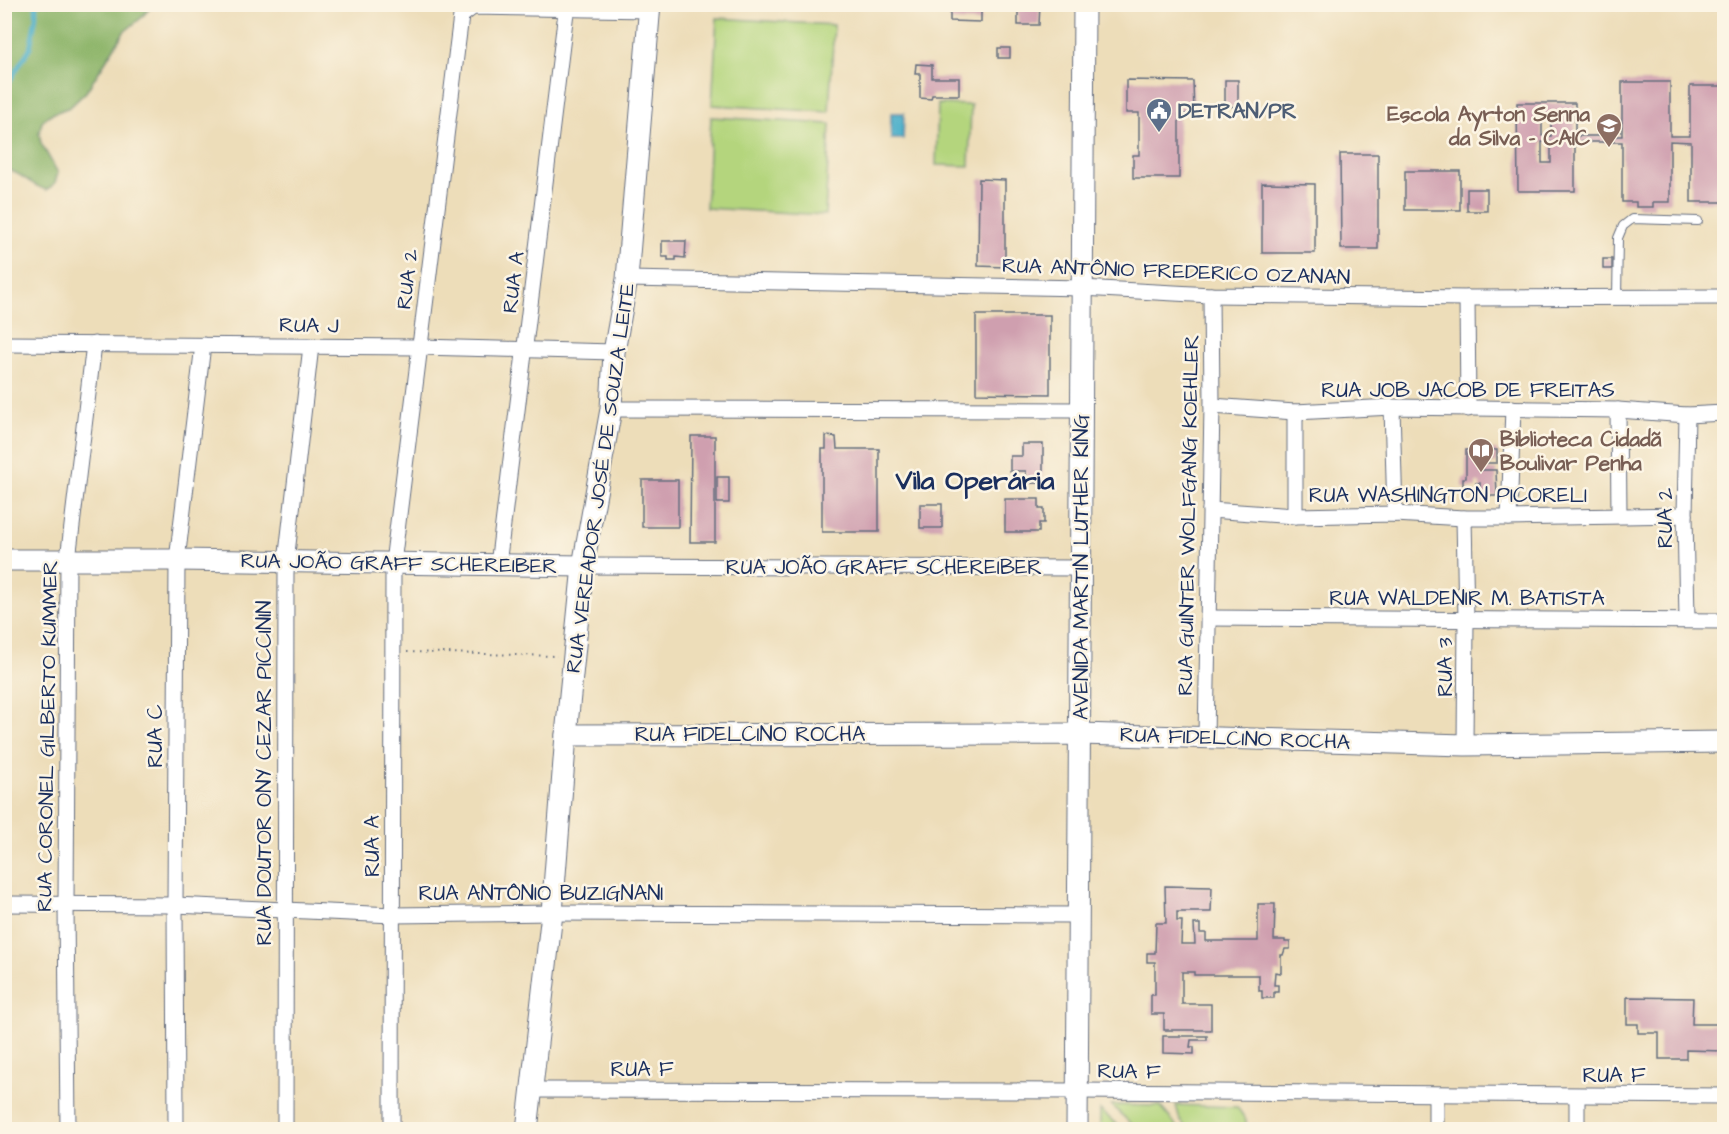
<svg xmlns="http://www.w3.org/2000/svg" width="1729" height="1134" viewBox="0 0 1729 1134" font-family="'Architects Daughter',sans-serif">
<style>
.green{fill:#b4d57d;stroke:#68826e;stroke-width:1.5}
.forest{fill:#8fb66c;stroke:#557265;stroke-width:1.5}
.water{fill:#4aaec9;stroke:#326e94;stroke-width:1.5}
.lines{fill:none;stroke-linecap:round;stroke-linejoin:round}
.stream{stroke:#4aaec9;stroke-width:4.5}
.building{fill:#cf9faf;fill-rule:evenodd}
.lane-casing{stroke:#646c7e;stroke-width:10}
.street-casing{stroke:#646c7e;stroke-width:17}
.secondary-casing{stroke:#646c7e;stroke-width:23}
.path{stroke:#646c7e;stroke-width:2;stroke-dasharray:1.5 4.5;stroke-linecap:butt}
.lane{stroke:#fff;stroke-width:8}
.street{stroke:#fff;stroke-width:15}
.secondary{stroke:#fff;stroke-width:21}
.labels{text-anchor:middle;stroke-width:5;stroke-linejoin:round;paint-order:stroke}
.service-label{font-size:21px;font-weight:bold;fill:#4e5e75;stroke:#fcf5e5;text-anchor:start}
.education-label{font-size:21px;font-weight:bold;fill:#785e54;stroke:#fcf5e5;text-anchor:end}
.street-label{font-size:21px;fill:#1b2f5e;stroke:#fcf5e5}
.district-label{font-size:27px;font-weight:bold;fill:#1b2f5e;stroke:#fcf5e5}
</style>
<rect width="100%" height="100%" fill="#fcf5e5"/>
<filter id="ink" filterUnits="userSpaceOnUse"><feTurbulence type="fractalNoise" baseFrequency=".0167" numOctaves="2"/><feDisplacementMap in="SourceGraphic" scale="12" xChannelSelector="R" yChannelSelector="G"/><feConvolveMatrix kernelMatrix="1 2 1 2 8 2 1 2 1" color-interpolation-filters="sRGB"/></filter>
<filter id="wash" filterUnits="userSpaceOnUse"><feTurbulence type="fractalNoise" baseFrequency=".008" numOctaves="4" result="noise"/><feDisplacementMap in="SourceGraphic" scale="24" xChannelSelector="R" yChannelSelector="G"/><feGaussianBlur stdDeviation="1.35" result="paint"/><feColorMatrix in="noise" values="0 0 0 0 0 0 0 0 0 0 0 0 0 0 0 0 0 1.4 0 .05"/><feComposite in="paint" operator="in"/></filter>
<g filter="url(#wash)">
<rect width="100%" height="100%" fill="#edddb9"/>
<!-- green -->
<g class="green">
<polygon points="717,18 834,25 829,112 712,105"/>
<polygon points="938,104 971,105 969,166 936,165"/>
<polygon points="711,117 830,124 825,215 706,208"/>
<polygon points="1111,1105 1160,1106 1179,1129 1137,1129"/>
<polygon points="1176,1105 1237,1107 1246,1120 1246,1129 1187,1129 1180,1120"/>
<polygon points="1100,1110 1122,1129 1100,1129"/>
</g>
<!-- forest -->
<path class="forest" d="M5,4L153,5L140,19L124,32L86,92L70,107L49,115L42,122L39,133L41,143L58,173L55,183L47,190C30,186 20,171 5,169Z"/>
<!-- water -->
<polygon class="water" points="891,113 904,113 903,139 891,139"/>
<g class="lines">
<!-- stream -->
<polyline class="stream" points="4,90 30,48 36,17 36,4"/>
</g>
<g id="blocks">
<!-- building -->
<g class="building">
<polygon points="961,4 981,4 981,22 950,21 950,7 961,7"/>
<polygon points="1018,4 1040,4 1039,25 1018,25"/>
<rect x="998" y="48" width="12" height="10"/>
<polygon points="916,64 932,65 932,78 959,78 959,95 932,95 931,99 920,98 920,74 915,74"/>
<polygon points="1126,80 1193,81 1194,114 1179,114 1179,178 1133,178 1133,155 1139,155 1139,113 1126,113"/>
<polygon points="1225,80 1238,80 1238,107 1225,106"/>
<path d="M1622,82H1670V136H1690V86H1724V202H1691V142L1670,141V202H1653V207H1636V202H1622V142H1575V191H1518L1517,103H1575V136H1622ZM1542,120H1551V136H1542ZM1542,142H1551V163H1542Z"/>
<polygon points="1340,154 1378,154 1378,249 1341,249"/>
<rect x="1405" y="171" width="55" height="39"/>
<polygon points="979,179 1005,180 1005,267 978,266"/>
<polygon points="1262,183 1315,184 1315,253 1262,253"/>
<rect x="1467" y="189" width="20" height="22"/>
<polygon points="662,241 686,241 685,258 676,257 676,260 668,260 668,257 662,257"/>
<rect x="1603" y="259" width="9" height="10"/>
<polygon points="976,315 1050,315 1050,394 976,393"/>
<polygon points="691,436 715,436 715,542 690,542"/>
<polygon points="826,436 836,437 837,449 879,449 879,532 822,532 822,449 826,449"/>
<polygon points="1022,444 1043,444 1043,483 1026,483 1026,471 1010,471 1010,456 1022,456"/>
<polygon points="1466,450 1497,450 1497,463 1480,463 1480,470 1496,470 1497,496 1480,496 1480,483 1476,483 1476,488 1463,488 1463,478 1466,478"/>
<rect x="717" y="477" width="12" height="26"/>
<rect x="642" y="480" width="36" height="47"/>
<polygon points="1005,499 1039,499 1039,509 1044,509 1044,523 1039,523 1039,532 1005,532"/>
<rect x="920" y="504" width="22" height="24"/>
<polygon points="1165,886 1212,887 1211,912 1177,912 1177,921 1182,921 1181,944 1195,944 1194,924 1200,924 1200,933 1206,933 1206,941 1258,941 1258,904 1275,904 1274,940 1285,940 1285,942 1290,942 1290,949 1285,949 1283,955 1281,955 1281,973 1275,972 1274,985 1278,985 1278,992 1274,992 1274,998 1262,998 1262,991 1259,991 1259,975 1194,975 1194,972 1182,972 1182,1004 1211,1004 1211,1030 1164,1030 1164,1014 1151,1014 1151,995 1155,995 1155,962 1147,962 1147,953 1155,953 1156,923 1166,923"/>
<polygon points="1627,997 1693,998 1692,1024 1724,1024 1724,1051 1686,1050 1686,1059 1659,1059 1659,1033 1638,1033 1638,1024 1627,1024"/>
<polygon points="1163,1036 1207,1036 1207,1040 1191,1040 1190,1047 1194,1047 1194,1054 1163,1053"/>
<polygon points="1458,1126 1492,1126 1491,1130 1458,1130"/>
<polygon points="1371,1127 1400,1128 1400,1130 1371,1130"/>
<rect x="1498" y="1127" width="34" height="3"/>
</g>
</g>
</g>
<g filter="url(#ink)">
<use href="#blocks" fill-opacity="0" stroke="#646c7e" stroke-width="1.5"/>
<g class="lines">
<defs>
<polyline id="lane" points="1617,298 1618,238 1623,226 1632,219 1698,221"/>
<g id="street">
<polyline points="627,279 1082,288 1211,295 1467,298 1724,297"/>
<polyline points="1467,298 1468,409"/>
<polyline points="4,344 420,347 614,352"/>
<polyline points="1212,406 1295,412 1392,407 1618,410 1687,415 1724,413"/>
<polyline points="1392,407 1395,514"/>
<polyline points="611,409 1081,410"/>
<polyline points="1618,410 1619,515"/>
<polyline points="1687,415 1685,515 1687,620"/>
<polyline points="1210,510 1295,516 1395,514 1464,518 1509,518 1685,515"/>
<polyline points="1295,516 1295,412"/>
<polyline points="1464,518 1466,619 1465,745"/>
<polyline points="1509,518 1513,408"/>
<polyline points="498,565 567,4"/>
<polyline points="583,566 1081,568"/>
<polyline points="1209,618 1724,621"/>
<polyline points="1206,737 1212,406 1211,295"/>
<polyline points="4,904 175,905 393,915 552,913 1078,915"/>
<polyline points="532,1090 1078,1091 1724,1096"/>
<polyline points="1577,1096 1577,1130"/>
<polyline points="68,1130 66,905 68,559 94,344"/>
<polyline points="176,1130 175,905 177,560 203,345"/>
<polyline points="285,1130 286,562 311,346"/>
<polyline points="392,1130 393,563 461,16 473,7 649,10"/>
<polyline points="1436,1130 1436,1095"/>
</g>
<g id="secondary">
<polyline points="4,560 177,560 583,566"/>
<polyline points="566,735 1080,734 1465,745 1724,742"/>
<polyline points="527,1130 552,913 566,735 583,566 611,409 614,352 627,279 650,4"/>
<polyline points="1077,1130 1084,4"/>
</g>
</defs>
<!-- lane casing -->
<use href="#lane" class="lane-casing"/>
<!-- street casing -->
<use href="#street" class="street-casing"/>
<!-- secondary casing -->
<use href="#secondary" class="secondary-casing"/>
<!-- path -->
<polyline class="path" points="407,652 557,656"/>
<!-- lane -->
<use href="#lane" class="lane"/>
<!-- street -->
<use href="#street" class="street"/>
<!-- secondary -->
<use href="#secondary" class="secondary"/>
</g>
</g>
<!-- icons -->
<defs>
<symbol id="civic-pin" viewBox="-11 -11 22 30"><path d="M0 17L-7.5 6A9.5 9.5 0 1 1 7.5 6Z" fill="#5c6f8a" stroke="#fcf5e5"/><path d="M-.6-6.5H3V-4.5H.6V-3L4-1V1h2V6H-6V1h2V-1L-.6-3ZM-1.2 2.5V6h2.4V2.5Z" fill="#fff"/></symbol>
<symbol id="school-pin" viewBox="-11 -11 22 30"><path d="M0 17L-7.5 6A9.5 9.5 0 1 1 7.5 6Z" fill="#8d6e63" stroke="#fcf5e5"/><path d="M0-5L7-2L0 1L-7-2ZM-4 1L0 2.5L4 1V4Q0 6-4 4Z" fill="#fff"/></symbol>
<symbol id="library-pin" viewBox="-11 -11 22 30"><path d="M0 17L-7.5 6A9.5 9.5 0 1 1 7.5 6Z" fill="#8d6e63" stroke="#fcf5e5"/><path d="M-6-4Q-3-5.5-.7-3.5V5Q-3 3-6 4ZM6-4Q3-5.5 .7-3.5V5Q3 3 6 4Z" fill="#fff"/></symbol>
</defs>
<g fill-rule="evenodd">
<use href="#civic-pin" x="1144" y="96" width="30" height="40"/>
<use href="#school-pin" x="1594" y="111" width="30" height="40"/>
<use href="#library-pin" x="1466" y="436" width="30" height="40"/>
</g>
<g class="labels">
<!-- service labels -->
<g class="service-label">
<text x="1178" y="118">DETRAN/PR</text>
</g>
<!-- education labels -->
<g class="education-label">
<text x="1590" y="121">Escola Ayrton Senna<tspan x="1590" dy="24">da Silva - CAIC</tspan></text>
<text x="1500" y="446" text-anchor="start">Biblioteca Cidadã<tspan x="1500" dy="24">Boulivar Penha</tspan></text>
</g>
<!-- street labels -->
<g class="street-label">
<text transform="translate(1176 271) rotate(2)" y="7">RUA ANTÔNIO FREDERICO OZANAN</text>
<text transform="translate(407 279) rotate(-83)" y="7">RUA 2</text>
<text transform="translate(513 282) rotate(-83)" y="7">RUA A</text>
<text transform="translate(309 325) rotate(1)" y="7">RUA J</text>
<text x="1468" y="397">RUA JOB JACOB DE FREITAS</text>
<text transform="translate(600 478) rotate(-82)" y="7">RUA VEREADOR JOSÉ DE SOUZA LEITE</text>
<text x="1448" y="502">RUA WASHINGTON PICORELI</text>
<text transform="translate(1188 515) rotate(-89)" y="7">RUA GUINTER WOLFGANG KOEHLER</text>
<text transform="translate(1665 518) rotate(-90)" y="7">RUA 2</text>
<text transform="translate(399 563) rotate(1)" y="7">RUA JOÃO GRAFF SCHEREIBER</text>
<text x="884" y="574">RUA JOÃO GRAFF SCHEREIBER</text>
<text transform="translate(1081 567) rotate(-90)" y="7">AVENIDA MARTIN LUTHER KING</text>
<text x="1467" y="605">RUA WALDENIR M. BATISTA</text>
<text transform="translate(1445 667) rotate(-90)" y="7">RUA 3</text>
<text x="750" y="741">RUA FIDELCINO ROCHA</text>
<text transform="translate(47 736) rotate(-89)" y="7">RUA CORONEL GILBERTO KUMMER</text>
<text transform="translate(155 736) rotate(-90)" y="7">RUA C</text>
<text transform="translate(1235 738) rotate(2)" y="7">RUA FIDELCINO ROCHA</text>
<text transform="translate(264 773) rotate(-90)" y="7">RUA DOUTOR ONY CEZAR PICCININ</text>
<text transform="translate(372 846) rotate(-90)" y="7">RUA A</text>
<text x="541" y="900">RUA ANTÔNIO BUZIGNANI</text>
<text x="642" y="1076">RUA F</text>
<text transform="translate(1129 1071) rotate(1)" y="7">RUA F</text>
<text x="1614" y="1082">RUA F</text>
</g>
<!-- district labels -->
<g class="district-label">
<text x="975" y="489">Vila Operária</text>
</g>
</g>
<!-- margin -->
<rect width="1729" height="1134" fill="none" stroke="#fcf5e5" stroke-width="24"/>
</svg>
